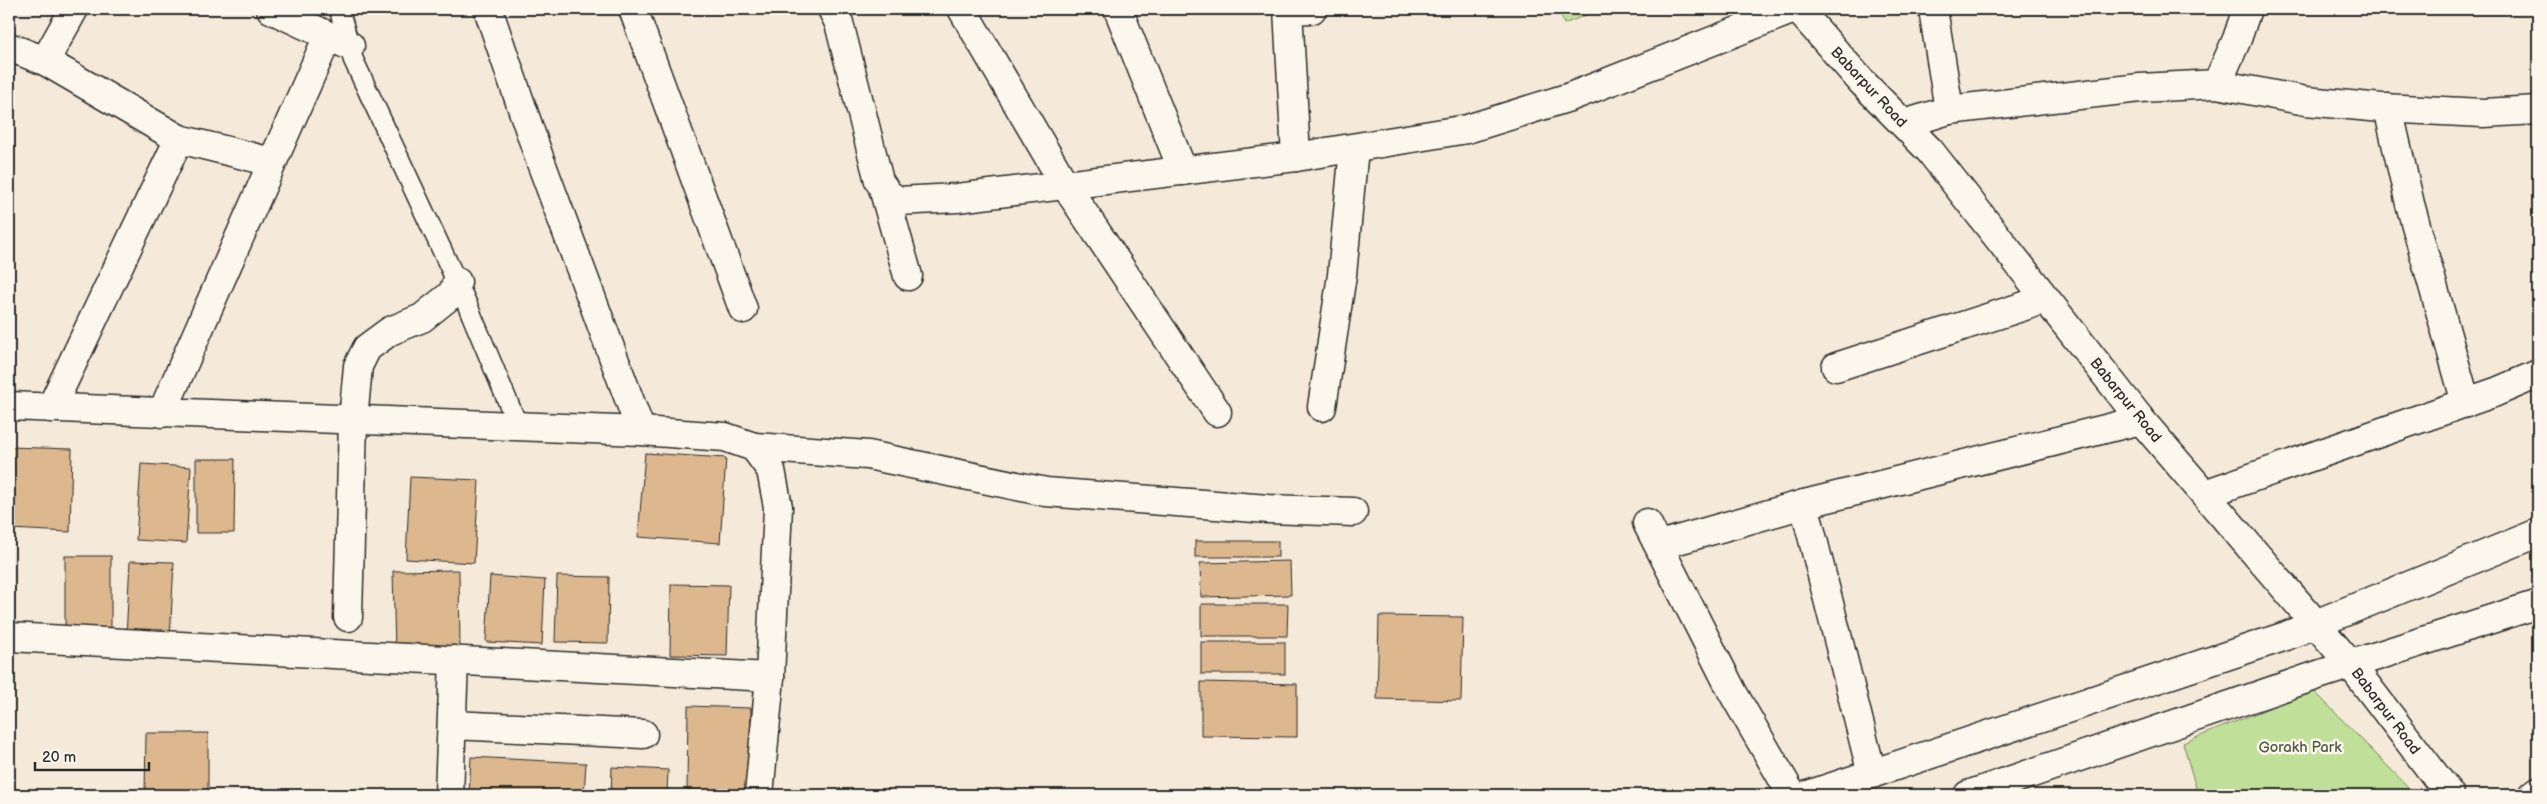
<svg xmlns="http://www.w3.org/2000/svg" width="2547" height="804" viewBox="0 0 2547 804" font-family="'Balsamiq Sans',sans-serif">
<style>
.green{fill:#c0df98;stroke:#768562}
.building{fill:#ddb78e;stroke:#2b2b2b}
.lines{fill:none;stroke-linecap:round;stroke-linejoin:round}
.service-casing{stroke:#2b2b2b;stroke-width:22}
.minor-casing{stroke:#2b2b2b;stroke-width:31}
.tertiary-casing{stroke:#2b2b2b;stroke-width:31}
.service{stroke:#fbf7ec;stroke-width:19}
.minor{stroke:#fbf7ec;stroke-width:28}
.tertiary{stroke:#fbf7ec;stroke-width:28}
.labels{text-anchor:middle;stroke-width:5;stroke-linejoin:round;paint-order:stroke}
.street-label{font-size:15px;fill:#2b2b2b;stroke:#fbf7ec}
.park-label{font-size:15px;fill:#505846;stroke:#fbf7ec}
</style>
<rect width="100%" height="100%" fill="#f5ead9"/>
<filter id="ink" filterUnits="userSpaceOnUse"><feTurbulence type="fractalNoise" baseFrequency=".02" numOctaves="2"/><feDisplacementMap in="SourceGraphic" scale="10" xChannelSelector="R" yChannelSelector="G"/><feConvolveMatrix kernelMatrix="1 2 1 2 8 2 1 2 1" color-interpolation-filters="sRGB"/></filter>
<g filter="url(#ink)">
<!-- green -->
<g class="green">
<polygon points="1559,9 1601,9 1564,24"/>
<polygon points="2313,690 2416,795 2198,795 2183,743"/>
</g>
<!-- building -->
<g class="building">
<polygon points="9,447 72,449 70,532 9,529"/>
<polygon points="645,453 726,458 720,543 638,537"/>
<polygon points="196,459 235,459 234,533 196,533"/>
<polygon points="141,464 191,467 186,543 136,540"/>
<polygon points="410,477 479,480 474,563 406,559"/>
<rect x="1195" y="541" width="83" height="16"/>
<rect x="65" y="556" width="46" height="73"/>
<polygon points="130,561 174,562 170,639 126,637"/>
<polygon points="1290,561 1291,595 1201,597 1200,563"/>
<polygon points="459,570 460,650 395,651 393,571"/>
<polygon points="490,576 545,580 542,645 486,642"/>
<polygon points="557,576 609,577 608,643 555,642"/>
<polygon points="671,584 729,585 727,656 670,655"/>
<polygon points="1201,604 1288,604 1287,636 1201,636"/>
<polygon points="1379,616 1463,617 1461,701 1377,699"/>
<rect x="1201" y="642" width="84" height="32"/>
<polygon points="1201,682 1297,684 1297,737 1201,736"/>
<polygon points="688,706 751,708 750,791 687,790"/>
<polygon points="146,733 208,733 208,795 145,795"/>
<polygon points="471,757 586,763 584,795 469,795"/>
<polygon points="612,767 668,770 667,795 611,795"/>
</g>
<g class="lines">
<defs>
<polyline id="service" points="339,9 353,59 467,304 518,426"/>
<g id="minor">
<polyline points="271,9 350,46"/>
<polyline points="488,9 540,160 641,431"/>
<polyline points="633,9 743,309"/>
<polyline points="832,9 839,23 879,181 887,193 898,201 957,198 1296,157 1467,129 1570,97 1794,9"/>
<polyline points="962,9 1065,185 1217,412"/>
<polyline points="1118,9 1183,171"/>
<polyline points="1288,9 1296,157"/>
<polyline points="1933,9 1949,110"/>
<polyline points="1288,10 1312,9"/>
<polyline points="9,47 45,61 74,9"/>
<polyline points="45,61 179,139 272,162"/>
<polyline points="2217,84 2237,39 2247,9"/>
<polyline points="2388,108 2410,204 2466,403"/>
<polyline points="1904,124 1949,110 2140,88 2217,84 2306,101 2382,108 2483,113 2538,110"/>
<polyline points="883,188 908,276"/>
<polyline points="1836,367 2046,299"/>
<polyline points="9,406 641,431 725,437 754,447 771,470 778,507 770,677 759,795"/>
<polyline points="1322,407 1342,275 1354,148"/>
<polyline points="51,408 179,139"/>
<polyline points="162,413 328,36"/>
<polyline points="754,447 868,455 1046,492 1268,509 1353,512"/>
<polyline points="2205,494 2496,392 2538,374"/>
<polyline points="1804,504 1872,774"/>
<polyline points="1647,523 1733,693 1792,795"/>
<polyline points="1660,545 1804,504 2141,420"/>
<polyline points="348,617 353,420 358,366 367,348 390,331 422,318 452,294 457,282"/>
<polyline points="9,637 770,677"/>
<polyline points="452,725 643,734"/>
<polyline points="449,795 454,660"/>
<polyline points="1808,795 2286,636 2538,533"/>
<polyline points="1968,795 2318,675 2538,604"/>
<polyline points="2533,795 2538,791"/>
</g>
<polyline id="tertiary" points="1798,9 1862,82 1930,151 2141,420 2351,665 2450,795"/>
</defs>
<!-- service casing -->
<use href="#service" class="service-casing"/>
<!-- minor casing -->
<use href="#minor" class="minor-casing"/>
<!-- tertiary casing -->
<use href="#tertiary" class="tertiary-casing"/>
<!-- service -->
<use href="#service" class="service"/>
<!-- minor -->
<use href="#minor" class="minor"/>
<!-- tertiary -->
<use href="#tertiary" class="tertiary"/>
</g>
</g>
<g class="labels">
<!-- street labels -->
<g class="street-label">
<text transform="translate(1869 87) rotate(47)" y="5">Babarpur Road</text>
<text transform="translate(2126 400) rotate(51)" y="5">Babarpur Road</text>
<text transform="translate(2386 711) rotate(53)" y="5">Babarpur Road</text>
</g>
<!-- park labels -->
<g class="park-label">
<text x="2300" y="752">Gorakh Park</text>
</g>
</g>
<!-- margin -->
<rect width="2547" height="804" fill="none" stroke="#fbf7ec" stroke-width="30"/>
<rect x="15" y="15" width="2517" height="774" fill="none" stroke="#2b2b2b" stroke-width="2" filter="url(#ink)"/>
<!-- scale -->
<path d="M35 762v8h114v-8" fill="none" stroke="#2b2b2b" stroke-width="2.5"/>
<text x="42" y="762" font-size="15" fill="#2b2b2b" stroke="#fbf7ec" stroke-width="4" paint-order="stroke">20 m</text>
</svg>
